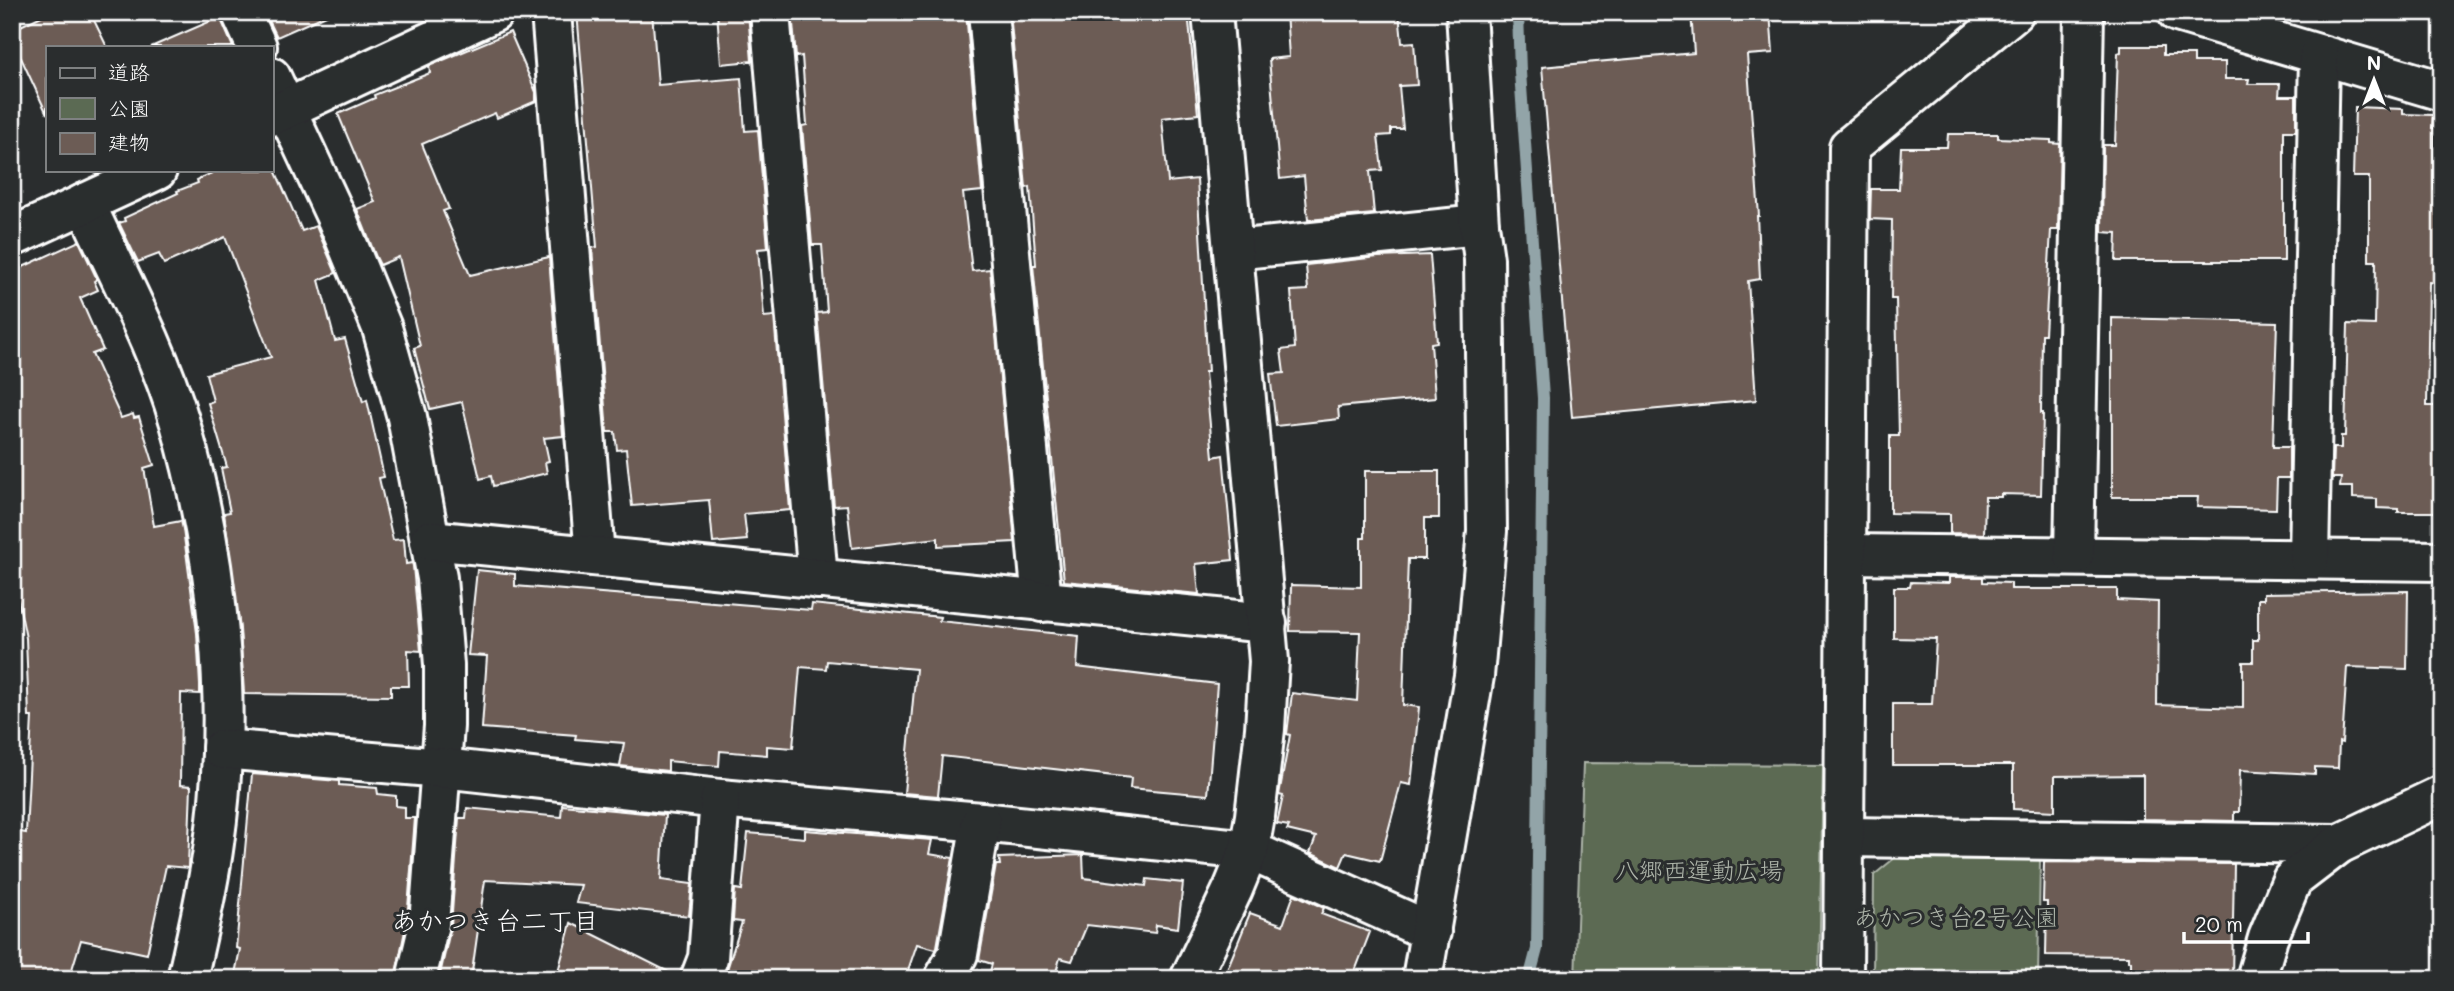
<svg xmlns="http://www.w3.org/2000/svg" width="2454" height="991" viewBox="0 0 2454 991" font-family="Mali,'Klee One',sans-serif">
<style>
.green{fill:#5b6a53;stroke:#adb4a9;stroke-width:2}
.lines{fill:none;stroke-linecap:round;stroke-linejoin:round}
.stream{stroke:#92a4a8;stroke-width:12}
.building{fill:#6c5c55;stroke:#fff;stroke-width:2}
.minor-casing{stroke:#fff;stroke-width:44}
.minor{stroke:#2a2d2e;stroke-width:38}
.labels{text-anchor:middle;stroke-width:6;stroke-linejoin:round;paint-order:stroke}
.park-label{font-size:24px;fill:#adb4a9;stroke:#2a2d2e}
.neighbourhood-label{font-size:26px;fill:#fff;stroke:#2a2d2e}
</style>
<rect width="100%" height="100%" fill="#2a2d2e"/>
<filter id="ink" filterUnits="userSpaceOnUse"><feTurbulence type="fractalNoise" baseFrequency=".0143" numOctaves="2"/><feDisplacementMap in="SourceGraphic" scale="14" xChannelSelector="R" yChannelSelector="G"/><feConvolveMatrix kernelMatrix="1 2 1 2 8 2 1 2 1" color-interpolation-filters="sRGB"/></filter>
<g filter="url(#ink)">
<!-- green -->
<g class="green">
<polygon points="1583,763 1823,765 1819,979 1575,979"/>
<polygon points="1896,857 2040,859 2038,979 1873,979 1874,875"/>
</g>
<g class="lines">
<!-- stream -->
<polyline class="stream" points="1518,12 1520,72 1543,398 1537,949 1529,979"/>
</g>
<!-- building -->
<g class="building">
<polygon points="50,12 90,12 107,47 47,47 47,114 16,47 12,47 12,30"/>
<polygon points="265,12 333,12 277,37"/>
<polygon points="577,12 652,12 658,85 741,78 745,131 758,130 768,248 758,249 764,317 774,316 790,510 744,514 747,540 713,543 709,500 632,506 626,449 617,450 615,432 607,432 592,248 597,247"/>
<polygon points="717,12 748,12 752,61 721,64"/>
<polygon points="792,12 966,12 982,191 963,193 972,271 990,269 1015,542 938,546 938,538 852,548 847,505 834,506 817,313 827,312 822,245 812,245 802,126 807,125 802,56 796,57"/>
<polygon points="1010,12 1188,12 1198,114 1162,118 1168,182 1197,179 1208,372 1205,372 1213,457 1223,455 1233,560 1196,564 1199,594 1064,581 1033,265 1036,265 1030,187 1026,188"/>
<polygon points="1286,12 1399,12 1402,43 1414,42 1417,85 1399,86 1403,129 1391,129 1391,135 1378,136 1382,170 1370,171 1374,214 1308,220 1304,176 1280,179 1269,59 1289,57"/>
<polygon points="1691,12 1770,12 1773,53 1747,55 1759,216 1757,216 1760,279 1748,281 1756,400 1572,417 1542,67 1694,53"/>
<polygon points="220,17 233,47 151,47"/>
<polygon points="510,32 536,92 536,101 497,118 495,113 422,144 449,209 443,211 470,275 549,257 563,436 544,438 549,461 545,462 547,473 493,486 491,476 480,479 462,402 430,409 414,348 420,346 399,257 380,265 376,257 357,209 375,202 338,114 375,98 374,95 430,73 429,66"/>
<polygon points="2121,46 2163,46 2163,55 2194,55 2194,62 2225,62 2225,79 2249,79 2248,84 2280,84 2279,96 2296,96 2296,131 2284,131 2284,261 2116,261 2117,233 2102,232 2103,145 2115,145 2118,53 2121,52"/>
<polygon points="2355,107 2403,109 2403,114 2433,115 2432,128 2435,128 2434,189 2442,189 2442,283 2429,282 2427,406 2442,406 2442,512 2398,512 2398,509 2377,508 2377,499 2353,498 2353,487 2340,487 2341,478 2332,478 2333,448 2341,448 2341,436 2345,436 2348,324 2375,325 2376,261 2369,261 2369,177 2353,177"/>
<polygon points="1948,134 1998,134 1998,138 2051,140 2051,143 2060,144 2058,230 2051,230 2045,334 2042,334 2041,413 2043,413 2041,495 2001,494 2001,497 1985,497 1984,534 1950,533 1950,514 1890,513 1890,436 1899,436 1896,299 1891,299 1892,220 1870,219 1871,189 1899,189 1901,147 1947,147"/>
<polygon points="218,170 275,170 302,231 316,226 336,273 319,280 335,341 345,339 363,402 367,400 384,477 379,478 393,540 404,539 406,564 412,563 413,566 421,651 408,650 409,686 391,686 391,696 244,694 240,629 224,513 230,512 221,468 227,467 208,403 213,401 206,374 271,357 225,237 164,264 159,254 138,262 119,223 125,221 124,218 178,193 177,191 198,183 197,180"/>
<polygon points="79,241 97,279 94,281 98,290 80,298 103,350 92,354 121,418 133,414 134,418 139,417 154,465 144,468 154,526 181,521 183,529 197,633 200,685 200,694 181,693 180,785 191,786 188,866 188,868 166,866 147,954 81,940 69,979 12,979 12,888 20,832 26,833 32,717 29,717 26,638 12,570 12,272"/>
<polygon points="1430,255 1437,342 1431,343 1435,398 1338,407 1339,419 1276,426 1270,374 1284,373 1281,350 1295,348 1291,291 1308,290 1306,265 1378,257"/>
<polygon points="2112,318 2277,322 2273,447 2289,447 2289,478 2277,478 2276,509 2197,507 2198,497 2112,497"/>
<polygon points="1365,471 1439,471 1439,518 1425,518 1425,559 1408,559 1403,705 1419,707 1411,785 1401,783 1380,861 1346,853 1340,867 1310,853 1316,837 1287,830 1289,826 1277,824 1283,796 1279,795 1290,735 1287,734 1292,693 1357,701 1360,632 1290,631 1291,585 1361,587 1361,538 1365,538"/>
<polygon points="477,570 515,574 515,586 811,610 812,604 940,617 939,621 1079,636 1077,667 1217,684 1208,795 1130,788 1131,778 942,756 938,796 904,793 916,669 827,661 826,669 800,667 793,748 767,746 767,755 720,751 719,766 668,761 668,771 620,766 624,743 575,739 576,735 482,728 487,656 468,655"/>
<polygon points="1949,577 1983,577 1983,582 2011,583 2011,589 2117,589 2117,600 2158,602 2157,705 2243,708 2243,662 2253,662 2253,640 2258,640 2258,599 2264,599 2264,593 2408,591 2407,669 2347,667 2342,743 2339,742 2338,768 2315,767 2315,774 2240,770 2239,812 2234,812 2234,821 2143,819 2143,775 2055,776 2055,811 2013,809 2013,765 1893,765 1893,704 1932,704 1936,639 1894,638 1894,587 1910,587 1911,582 1949,583"/>
<polygon points="252,774 339,781 339,785 377,788 378,794 396,796 396,806 405,807 405,818 415,818 407,921 395,979 234,979 240,949 236,948"/>
<polygon points="562,805 665,815 661,880 692,884 689,916 576,903 581,885 485,880 471,979 439,979 451,926 459,818 466,818 467,808 561,817"/>
<polygon points="805,830 932,840 929,854 953,858 937,947 936,949 917,944 905,979 788,979 759,971 756,979 724,979 742,922 733,921 735,889 742,890 748,833 805,838"/>
<polygon points="1083,855 1084,878 1146,886 1147,879 1183,883 1178,928 1156,925 1155,933 1087,925 1072,961 1060,958 1054,979 988,979 992,964 979,960 996,865 1000,865 999,858"/>
<polygon points="2044,862 2234,864 2232,979 2131,979 2131,961 2129,961 2129,956 2046,955 2047,902 2043,902"/>
<polygon points="1294,894 1324,908 1321,914 1370,932 1352,979 1223,979 1250,913 1283,925"/>
<polygon points="571,923 679,977 679,979 556,979"/>
</g>
<g class="lines">
<defs>
<g id="minor">
<polyline points="241,12 257,47"/>
<polyline points="551,12 595,556"/>
<polyline points="770,12 818,579"/>
<polyline points="988,12 1042,602"/>
<polyline points="2177,12 2442,91"/>
<polyline points="271,77 338,221 382,328 407,417 437,578 444,665 444,726 429,924 416,979"/>
<polyline points="271,116 494,12"/>
<path d="M85,203C118,275 158,347 180,423C218,556 234,705 214,843C208,889 197,934 187,979"/>
<polyline points="12,237 157,170"/>
<polyline points="1233,250 1479,225"/>
<polyline points="430,540 1267,623"/>
<polyline points="1847,554 2442,561"/>
<polyline points="2074,556 2084,12"/>
<polyline points="2309,559 2319,55"/>
<polyline points="222,749 442,768 720,799 981,822 1249,850 1431,932"/>
<polyline points="1845,837 2339,844"/>
<polyline points="700,979 708,958 720,799"/>
<polyline points="944,979 958,954 981,822"/>
<polyline points="1190,979 1233,889 1249,850 1255,816 1265,729 1269,661 1212,12"/>
<polyline points="1422,979 1474,676 1487,531 1484,259 1479,225 1466,12"/>
<polyline points="1843,979 1849,147 2014,12"/>
<polyline points="2256,979 2268,938 2292,880 2339,844 2442,795"/>
</g>
</defs>
<!-- minor casing -->
<use href="#minor" class="minor-casing"/>
<!-- minor -->
<use href="#minor" class="minor"/>
</g>
</g>
<g class="labels">
<!-- park labels -->
<g class="park-label">
<text x="1699" y="879">八郷西運動広場</text>
<text x="1956" y="926">あかつき台2号公園</text>
</g>
<!-- neighbourhood labels -->
<g class="neighbourhood-label">
<text x="495" y="930">あかつき台二丁目</text>
</g>
</g>
<!-- margin -->
<rect width="2454" height="991" fill="none" stroke="#2a2d2e" stroke-width="42"/>
<rect x="21" y="21" width="2412" height="949" fill="none" stroke="#fff" stroke-width="2.5" filter="url(#ink)"/>
<!-- legend -->
<rect x="46" y="46" width="228" height="126" fill="#2a2d2e" stroke="#7f8182" stroke-width="2"/>
<rect x="60" y="68" width="35" height="10" fill="#2a2d2e" stroke="#7f8182" stroke-width="2"/>
<text x="108" y="80" font-size="21" fill="#ffffff">道路</text>
<rect x="60" y="98" width="35" height="21" fill="#5b6a53" stroke="#7f8182" stroke-width="2"/>
<text x="108" y="116" font-size="21" fill="#ffffff">公園</text>
<rect x="60" y="133" width="35" height="21" fill="#6c5c55" stroke="#7f8182" stroke-width="2"/>
<text x="108" y="150" font-size="21" fill="#ffffff">建物</text>
<!-- north arrow -->
<g transform="translate(2374 80)" stroke="#2a2d2e" stroke-width="5" paint-order="stroke">
<path d="M0-5L12 26L0 18L-12 26Z" fill="#ffffff"/>
<text y="-10" font-size="19" font-weight="bold" text-anchor="middle" fill="#ffffff">N</text>
</g>
<!-- scale -->
<path d="M2184 932v10h124v-10" fill="none" stroke="#ffffff" stroke-width="3.5"/>
<text x="2195" y="932" font-size="21" fill="#ffffff" stroke="#2a2d2e" stroke-width="5" paint-order="stroke">20 m</text>
</svg>
